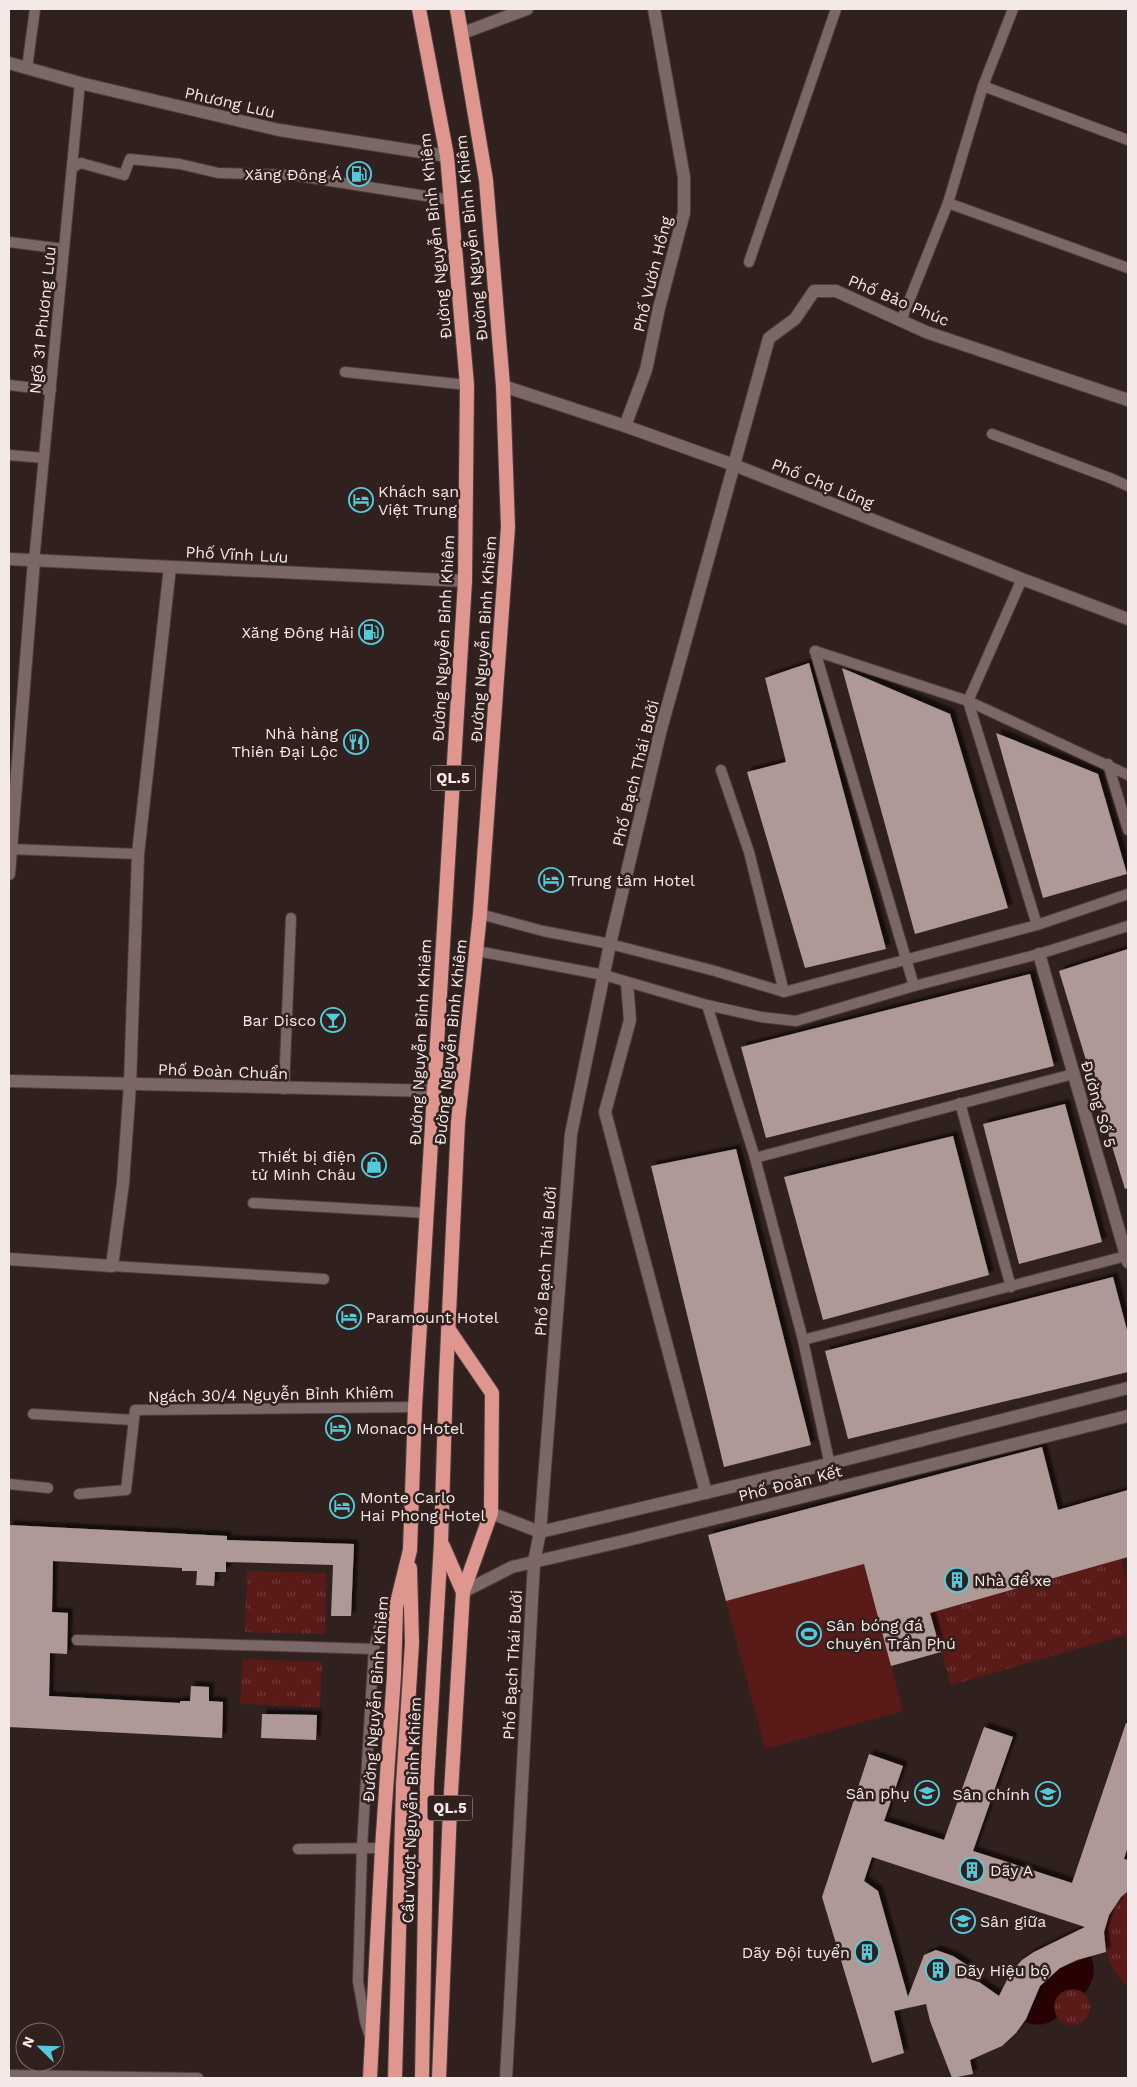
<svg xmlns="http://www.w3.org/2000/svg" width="1137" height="2087" viewBox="0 0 1137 2087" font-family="'Work Sans',sans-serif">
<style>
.grass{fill:url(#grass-tufts)}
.park{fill:#5a1b18}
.water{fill:#280203}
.building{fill:#af9996;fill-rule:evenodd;filter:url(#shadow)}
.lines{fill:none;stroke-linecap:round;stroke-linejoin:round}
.service-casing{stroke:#4d3f3e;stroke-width:12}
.minor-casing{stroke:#4d3f3e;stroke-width:14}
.tertiary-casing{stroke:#4d3f3e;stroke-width:14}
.trunk-casing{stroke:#4d3f3e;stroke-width:16}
.service{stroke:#7b6765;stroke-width:10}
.minor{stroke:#7b6765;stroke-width:12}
.tertiary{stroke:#7b6765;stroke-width:12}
.trunk{stroke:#df968e;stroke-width:14}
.labels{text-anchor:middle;stroke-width:5;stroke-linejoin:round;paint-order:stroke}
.shield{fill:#30201e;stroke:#b9adab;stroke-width:1}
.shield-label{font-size:15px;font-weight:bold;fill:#f4e9e7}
.street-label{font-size:16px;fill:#f4e9e7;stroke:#30201e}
.poi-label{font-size:16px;fill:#f4e9e7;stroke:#30201e;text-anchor:start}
</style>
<defs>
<pattern id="grass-tufts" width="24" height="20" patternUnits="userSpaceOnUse" patternTransform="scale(1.25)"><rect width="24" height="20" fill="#5a1b18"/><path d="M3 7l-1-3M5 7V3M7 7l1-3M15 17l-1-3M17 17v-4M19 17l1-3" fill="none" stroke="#723c3a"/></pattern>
<filter id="shadow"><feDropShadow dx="4.5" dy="-4.5" stdDeviation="1" flood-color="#0009"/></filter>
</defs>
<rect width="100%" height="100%" fill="#30201e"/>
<!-- grass -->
<g class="grass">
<polygon points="1121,1559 1128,1585 1128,1634 951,1685 930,1613"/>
<polygon points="247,1571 326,1573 325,1634 245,1632"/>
<polygon points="243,1659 322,1662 320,1707 240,1704"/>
<path d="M1128,1891V1987C1098,1959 1095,1919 1128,1891Z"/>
<circle cx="1072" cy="2007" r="18"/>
</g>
<!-- park -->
<polygon class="park" points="864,1564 903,1711 765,1749 726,1601"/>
<!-- water -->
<path class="water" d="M1091,1956C1096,1971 1094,1980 1085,1993C1067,1982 1047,1997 1057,2017C1048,2026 1036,2026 1025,2022L1040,1986L1060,1968Z"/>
<!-- building -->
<g class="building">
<polygon points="809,663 886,949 805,968 747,772 786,762 765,678"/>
<polygon points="842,668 950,714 1008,908 915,934"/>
<polygon points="996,733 1098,774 1127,874 1043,898"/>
<polygon points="1128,949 1128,1188 1125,1189 1059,971"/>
<polygon points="1030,974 1054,1066 766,1138 741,1047"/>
<polygon points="1065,1104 1102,1242 1019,1264 983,1124"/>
<polygon points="953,1136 989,1275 823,1320 784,1177"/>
<polygon points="736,1149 811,1445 724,1467 651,1166"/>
<polygon points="1113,1277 1128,1334 1128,1372 848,1439 825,1351"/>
<polygon points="1042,1447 1058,1510 1128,1490 1128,1557 930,1613 941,1652 891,1666 864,1564 726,1601 708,1535"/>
<polygon points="9,1525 227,1536 227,1540 354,1544 351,1616 331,1616 333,1565 226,1562 226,1572 215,1572 214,1586 196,1585 197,1571 182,1571 182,1568 53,1561 52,1612 68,1613 67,1654 50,1653 49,1696 180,1703 180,1701 190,1701 191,1686 209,1687 209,1701 223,1702 222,1738 9,1727"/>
<polygon points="262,1714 317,1715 316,1740 261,1738"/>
<path d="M1126,1723L1128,1724V1846L1124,1859L1128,1860V1891L1121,1897L1109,1915L1104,1932L1106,1952L1077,1960L1060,1968L1040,1986L1026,2019L1016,2033L1002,2046L970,2060L973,2074L952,2078L930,2021L926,2004L894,2011L904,2053L872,2063L822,1897L869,1754L903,1766L884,1821L944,1840L984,1727L1013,1737L973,1851L1072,1883ZM872,1857L1042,1913L1085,1927L1034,1952L1022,1960L1011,1972L999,1996L979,1982L966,1978L967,1965L953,1956L936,1950L924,1955L908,1997L878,1891L864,1881Z"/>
</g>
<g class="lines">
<defs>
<g id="service">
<polyline points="27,68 35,9"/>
<polyline points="983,86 1128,140"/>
<polyline points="72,168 81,163 124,175 130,159 180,164 218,173 292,175 451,200"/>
<polyline points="948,203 1128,268"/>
<polyline points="9,242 64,249"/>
<polyline points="749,262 836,9"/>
<polyline points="901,321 948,203 983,86 1013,9"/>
<polyline points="345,372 467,385"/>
<polyline points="9,385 51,390"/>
<polyline points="992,434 1110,478 1128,486"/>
<polyline points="9,455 44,458"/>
<polyline points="34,561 80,83"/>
<polyline points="1022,579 968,701 1037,925"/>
<polyline points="815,651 914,986"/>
<polyline points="815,651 968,701 1128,775"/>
<polyline points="1108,764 1128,830"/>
<polyline points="721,770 749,852 784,992"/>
<polyline points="9,849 138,854"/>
<polyline points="480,914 543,931 610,944 715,971 784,992 1037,925 1128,894"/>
<polyline points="477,951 604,975 707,1005 761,1017 796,1021 914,986 1039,954 1128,926"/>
<polyline points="707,1005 755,1158 803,1340 835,1489"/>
<polyline points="284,1089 291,918"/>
<polyline points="960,1103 1011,1287"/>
<polyline points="755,1158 1073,1074"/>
<polyline points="253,1203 428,1213"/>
<polyline points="112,1266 324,1279"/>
<polyline points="803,1340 1126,1256"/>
<polyline points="33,1414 133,1420"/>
<polyline points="9,1484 48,1488"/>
<polyline points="79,1494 126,1490 135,1410 415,1407"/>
<polyline points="77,1640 374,1649"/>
<polyline points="298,1849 382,1848"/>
<polyline points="370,2037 365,2021 358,1981 362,1848 371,1695 374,1649 380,1623 396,1607"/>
<polyline points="9,2075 198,2078"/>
</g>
<g id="minor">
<polyline points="463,33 527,9"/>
<polyline points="625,426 646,370 659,308 684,213 684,177 654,9"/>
<polyline points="9,559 465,581"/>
<polyline points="9,874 34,561"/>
<polyline points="1039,954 1128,1262"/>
<polyline points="627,983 630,1020 605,1112 706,1493"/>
<polyline points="9,1081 435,1091"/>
<polyline points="9,1259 112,1266 123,1183 130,1084 138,854 170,567"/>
<polyline points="491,1513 540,1532 828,1464 1128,1388"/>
<polyline points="463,1592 512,1567 628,1540 1128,1416"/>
<polyline points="506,2078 534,1562 540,1532 571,1134 610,944 660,733 769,338 795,319 814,291 836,291 926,332 1128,400"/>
</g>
<g id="tertiary">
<polyline points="9,63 80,83 279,130 447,156"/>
<polyline points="503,386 625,426 734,465 1022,579 1128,619"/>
</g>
<g id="trunk">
<polyline points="449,1330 492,1393 491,1513 463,1592"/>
<polyline points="370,2078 382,1848 394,1675 396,1607 410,1550 415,1407 465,581 467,385 447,156 419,9"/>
<polyline points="395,2078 403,1785 412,1643 410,1568"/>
<polyline points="422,2078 427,1782 441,1543 446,1378 458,1122 480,914 508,527 503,386 486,180 457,9"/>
<polyline points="439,2078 450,1809 463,1592 443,1546"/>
</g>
</defs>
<!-- service casing -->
<use href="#service" class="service-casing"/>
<!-- minor casing -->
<use href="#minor" class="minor-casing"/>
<!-- tertiary casing -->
<use href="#tertiary" class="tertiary-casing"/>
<!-- trunk casing -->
<use href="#trunk" class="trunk-casing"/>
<!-- service -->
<use href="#service" class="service"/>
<!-- minor -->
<use href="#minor" class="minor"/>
<!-- tertiary -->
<use href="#tertiary" class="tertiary"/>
<!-- trunk -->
<use href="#trunk" class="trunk"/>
</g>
<!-- icons -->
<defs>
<symbol id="fuel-ring" viewBox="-11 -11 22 22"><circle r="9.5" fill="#30201e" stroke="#53cbda" stroke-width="1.5"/><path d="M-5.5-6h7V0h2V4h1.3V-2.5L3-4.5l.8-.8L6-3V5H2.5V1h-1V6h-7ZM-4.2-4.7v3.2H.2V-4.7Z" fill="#53cbda"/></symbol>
<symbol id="hotel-ring" viewBox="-11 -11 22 22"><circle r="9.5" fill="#30201e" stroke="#53cbda" stroke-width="1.5"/><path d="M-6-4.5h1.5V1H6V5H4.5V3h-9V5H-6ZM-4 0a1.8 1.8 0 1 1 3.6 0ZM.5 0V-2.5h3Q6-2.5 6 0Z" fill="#53cbda"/></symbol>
<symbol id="restaurant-ring" viewBox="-11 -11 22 22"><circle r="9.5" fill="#30201e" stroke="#53cbda" stroke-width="1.5"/><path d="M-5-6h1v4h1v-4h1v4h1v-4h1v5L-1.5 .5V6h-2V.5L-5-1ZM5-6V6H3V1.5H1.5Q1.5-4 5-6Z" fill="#53cbda"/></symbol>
<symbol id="bar-ring" viewBox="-11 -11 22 22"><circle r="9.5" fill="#30201e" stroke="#53cbda" stroke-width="1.5"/><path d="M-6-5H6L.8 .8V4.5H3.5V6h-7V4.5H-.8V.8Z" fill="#53cbda"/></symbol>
<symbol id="shop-ring" viewBox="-11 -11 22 22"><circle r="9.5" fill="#30201e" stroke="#53cbda" stroke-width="1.5"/><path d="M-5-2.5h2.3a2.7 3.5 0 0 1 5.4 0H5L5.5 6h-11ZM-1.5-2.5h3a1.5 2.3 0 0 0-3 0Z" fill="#53cbda"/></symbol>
<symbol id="building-ring" viewBox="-11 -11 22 22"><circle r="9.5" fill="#30201e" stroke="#53cbda" stroke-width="1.5"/><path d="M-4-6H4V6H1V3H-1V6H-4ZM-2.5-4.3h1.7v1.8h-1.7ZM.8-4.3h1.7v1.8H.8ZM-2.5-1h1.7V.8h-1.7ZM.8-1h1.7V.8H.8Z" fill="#53cbda"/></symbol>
<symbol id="stadium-ring" viewBox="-11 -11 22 22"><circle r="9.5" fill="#30201e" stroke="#53cbda" stroke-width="1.5"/><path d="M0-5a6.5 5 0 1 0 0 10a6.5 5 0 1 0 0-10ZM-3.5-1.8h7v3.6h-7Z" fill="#53cbda"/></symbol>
<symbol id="school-ring" viewBox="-11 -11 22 22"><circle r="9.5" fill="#30201e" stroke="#53cbda" stroke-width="1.5"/><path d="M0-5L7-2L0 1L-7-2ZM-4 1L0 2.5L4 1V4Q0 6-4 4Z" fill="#53cbda"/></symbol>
</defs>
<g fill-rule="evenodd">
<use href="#fuel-ring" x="345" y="160" width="28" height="28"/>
<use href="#hotel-ring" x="347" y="486" width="28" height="28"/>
<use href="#fuel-ring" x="357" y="618" width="28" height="28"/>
<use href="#restaurant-ring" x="342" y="728" width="28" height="28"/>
<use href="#hotel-ring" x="537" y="866" width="28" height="28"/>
<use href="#bar-ring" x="319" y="1006" width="28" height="28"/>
<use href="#shop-ring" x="360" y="1151" width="28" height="28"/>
<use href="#hotel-ring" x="335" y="1303" width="28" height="28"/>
<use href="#hotel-ring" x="324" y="1414" width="28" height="28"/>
<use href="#hotel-ring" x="328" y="1492" width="28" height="28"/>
<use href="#building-ring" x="943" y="1566" width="28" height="28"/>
<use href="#stadium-ring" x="795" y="1620" width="28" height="28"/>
<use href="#school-ring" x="913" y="1779" width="28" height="28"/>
<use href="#school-ring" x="1034" y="1780" width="28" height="28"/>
<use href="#building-ring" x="958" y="1856" width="28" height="28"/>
<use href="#school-ring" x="949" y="1907" width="28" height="28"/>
<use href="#building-ring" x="853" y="1938" width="28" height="28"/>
<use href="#building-ring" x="924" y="1956" width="28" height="28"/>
</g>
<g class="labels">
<!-- shield labels -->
<g class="shield">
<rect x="430.5" y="765.5" width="45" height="25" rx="4"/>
<rect x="427.5" y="1795.5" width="45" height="25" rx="4"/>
</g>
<g class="shield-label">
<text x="453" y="783">QL.5</text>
<text x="450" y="1813">QL.5</text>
</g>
<!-- street labels -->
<g class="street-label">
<text transform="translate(230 102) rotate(13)" y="6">Phương Lưu</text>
<text transform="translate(435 236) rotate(-96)" y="6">Đường Nguyễn Bỉnh Khiêm</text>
<text transform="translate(471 238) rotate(-96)" y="6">Đường Nguyễn Bình Khiêm</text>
<text transform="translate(652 274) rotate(-76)" y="6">Phố Vườn Hồng</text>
<text transform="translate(899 300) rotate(23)" y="6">Phố Bảo Phúc</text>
<text transform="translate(42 320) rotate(-84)" y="6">Ngõ 31 Phương Lưu</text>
<text transform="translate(823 483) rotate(22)" y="6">Phố Chợ Lũng</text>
<text transform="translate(237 554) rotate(3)" y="6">Phố Vĩnh Lưu</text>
<text transform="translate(443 638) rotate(-87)" y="6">Đường Nguyễn Bỉnh Khiêm</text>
<text transform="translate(483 639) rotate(-86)" y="6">Đường Nguyễn Bình Khiêm</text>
<text transform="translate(635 773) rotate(-76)" y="6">Phố Bạch Thái Bưởi</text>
<text transform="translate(420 1042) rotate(-87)" y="6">Đường Nguyễn Bỉnh Khiêm</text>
<text transform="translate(450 1042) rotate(-84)" y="6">Đường Nguyễn Bình Khiêm</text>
<text transform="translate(223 1071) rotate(2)" y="6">Phố Đoàn Chuẩn</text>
<text transform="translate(1099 1104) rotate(74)" y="6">Đường Số 5</text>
<text transform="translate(545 1261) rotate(-86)" y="6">Phố Bạch Thái Bưởi</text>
<text transform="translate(271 1394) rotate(-1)" y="6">Ngách 30/4 Nguyễn Bỉnh Khiêm</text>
<text transform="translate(790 1483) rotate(-14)" y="6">Phố Đoàn Kết</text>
<text transform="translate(512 1665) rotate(-87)" y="6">Phố Bạch Thái Bưởi</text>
<text transform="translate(375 1699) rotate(-86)" y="6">Đường Nguyễn Bỉnh Khiêm</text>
<text transform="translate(411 1810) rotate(-88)" y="6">Cầu vượt Nguyễn Bỉnh Khiêm</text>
</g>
<!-- poi labels -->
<g class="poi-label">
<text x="342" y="180" text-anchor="end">Xăng Đông Á</text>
<text x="378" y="497">Khách sạn<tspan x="378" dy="18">Việt Trung</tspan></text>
<text x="354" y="638" text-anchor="end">Xăng Đông Hải</text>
<text x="338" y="739" text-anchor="end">Nhà hàng<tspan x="338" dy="18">Thiên Đại Lộc</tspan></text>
<text x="568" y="886">Trung tâm Hotel</text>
<text x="316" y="1026" text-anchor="end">Bar Disco</text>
<text x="356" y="1162" text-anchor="end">Thiết bị điện<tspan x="356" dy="18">tử Minh Châu</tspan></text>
<text x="366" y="1323">Paramount Hotel</text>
<text x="356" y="1434">Monaco Hotel</text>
<text x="360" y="1503">Monte Carlo<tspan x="360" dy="18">Hai Phong Hotel</tspan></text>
<text x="974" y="1586">Nhà để xe</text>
<text x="826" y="1631">Sân bóng đá<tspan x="826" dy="18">chuyên Trần Phú</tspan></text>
<text x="910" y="1799" text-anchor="end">Sân phụ</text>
<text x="1030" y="1800" text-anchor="end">Sân chính</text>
<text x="990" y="1876">Dãy A</text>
<text x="980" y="1927">Sân giữa</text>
<text x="850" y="1958" text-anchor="end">Dãy Đội tuyển</text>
<text x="956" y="1976">Dãy Hiệu bộ</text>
</g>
</g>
<!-- border -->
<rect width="1137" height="2087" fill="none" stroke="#f4e9e7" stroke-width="20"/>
<!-- north arrow -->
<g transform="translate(40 2047) rotate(293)"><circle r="24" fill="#30201e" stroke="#7e706e"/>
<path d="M0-4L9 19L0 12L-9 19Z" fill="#53cbda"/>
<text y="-8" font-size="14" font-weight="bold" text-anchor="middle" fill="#f4e9e7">N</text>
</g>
</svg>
